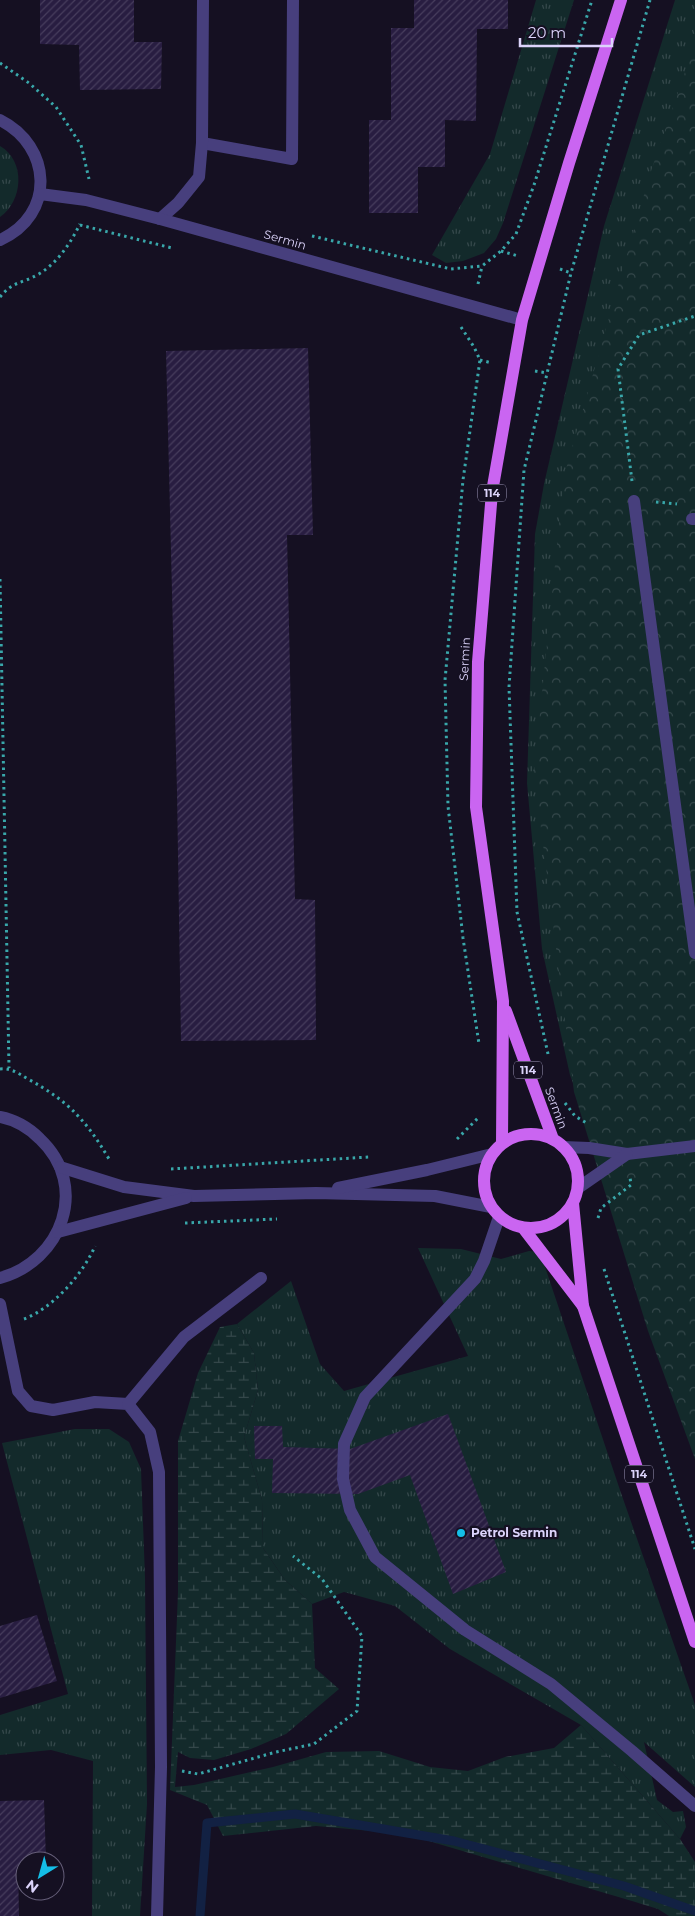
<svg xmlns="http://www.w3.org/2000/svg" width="695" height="1916" viewBox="0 0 695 1916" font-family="Montserrat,sans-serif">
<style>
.grass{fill:url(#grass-tufts)}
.wetland{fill:url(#wetland-marsh)}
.park{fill:url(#park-crowns)}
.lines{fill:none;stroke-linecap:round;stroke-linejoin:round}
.stream{stroke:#122143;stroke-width:9}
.building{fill:url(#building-hatch)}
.path{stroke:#39a7aa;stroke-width:3;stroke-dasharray:2.5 4;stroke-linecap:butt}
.lane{stroke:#473f7d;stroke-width:12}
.street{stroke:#473f7d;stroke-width:12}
.primary{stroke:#ca65f1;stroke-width:12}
.poi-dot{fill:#14bee7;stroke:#151022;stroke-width:2}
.labels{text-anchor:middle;stroke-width:4.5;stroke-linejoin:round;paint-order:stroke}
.shield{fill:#151022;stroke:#a099ba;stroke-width:1}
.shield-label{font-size:11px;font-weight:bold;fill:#dcd4fb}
.street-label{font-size:12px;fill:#dcd4fb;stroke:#151022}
.poi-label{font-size:12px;font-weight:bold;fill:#dcd4fb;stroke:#151022;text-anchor:start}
</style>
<defs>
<pattern id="grass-tufts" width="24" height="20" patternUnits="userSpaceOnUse" patternTransform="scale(1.25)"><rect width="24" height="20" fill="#132a2b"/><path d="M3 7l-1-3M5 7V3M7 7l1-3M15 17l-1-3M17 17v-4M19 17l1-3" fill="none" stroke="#35484b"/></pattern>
<pattern id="wetland-marsh" width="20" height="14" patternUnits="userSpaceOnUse" patternTransform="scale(1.25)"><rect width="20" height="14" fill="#132a2b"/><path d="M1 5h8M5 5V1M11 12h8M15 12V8" fill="none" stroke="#35484b"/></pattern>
<pattern id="park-crowns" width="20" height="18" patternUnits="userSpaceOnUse" patternTransform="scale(1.25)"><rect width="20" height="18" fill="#132a2b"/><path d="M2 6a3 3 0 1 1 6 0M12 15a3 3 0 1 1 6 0" fill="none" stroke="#35484b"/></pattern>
<pattern id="building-hatch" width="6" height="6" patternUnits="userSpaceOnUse" patternTransform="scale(1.25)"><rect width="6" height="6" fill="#281d41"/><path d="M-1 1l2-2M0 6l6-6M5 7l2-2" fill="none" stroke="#473d5d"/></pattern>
</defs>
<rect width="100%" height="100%" fill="#151022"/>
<!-- grass -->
<g class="grass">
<polygon points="536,0 574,0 503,223 496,239 484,253 463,261 446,263 432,255 490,154"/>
<polygon points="675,0 695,0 695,306 579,1099 570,1075 542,949 527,783 535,534 544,484 604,226"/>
<path d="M0,146C26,161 23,201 0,217Z"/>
<polygon points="418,1248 461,1249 501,1259 529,1251 540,1252 621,1493 695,1705 695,1787 644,1742 657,1800 673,1812 683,1811 686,1827 680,1839 581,1725 450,1649 395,1606 344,1592 312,1604 285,1580 263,1548 262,1500 244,1437 258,1390 254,1353 237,1324 291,1281 320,1364 344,1391 468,1356"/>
<polygon points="75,1429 109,1429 129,1442 141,1469 145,1577 147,1804 140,1916 92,1916 93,1761 51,1750 0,1755 0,1715 68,1694 2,1443"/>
</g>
<!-- wetland -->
<polygon class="wetland" points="237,1324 254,1353 258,1390 244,1437 262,1500 263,1548 285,1580 312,1604 315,1668 339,1689 286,1734 251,1749 214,1760 190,1758 178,1752 175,1787 194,1785 273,1767 326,1752 379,1751 430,1767 468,1771 505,1757 554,1748 581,1725 680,1839 695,1862 695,1916 669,1916 658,1909 632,1901 405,1834 316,1826 223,1836 207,1805 170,1790 178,1592 178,1441 198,1373 220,1327"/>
<!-- park -->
<polygon class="park" points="695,43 695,1459 648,1331 574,1092 534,772 564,476 650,174"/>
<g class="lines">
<!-- stream -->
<polyline class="stream" points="200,1916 207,1823 295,1814 454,1841 624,1886 695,1911"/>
</g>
<!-- building -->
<g class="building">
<polygon points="40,0 134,0 134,42 162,42 161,89 80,90 79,45 40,44"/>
<polygon points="414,0 508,0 508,29 477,29 476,121 445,120 445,167 418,167 418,213 369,213 369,120 391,120 391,28 414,28"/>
<polygon points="308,348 313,535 287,535 295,899 315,900 316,1040 181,1041 177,792 166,351"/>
<polygon points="448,1414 506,1572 453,1594 410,1475 358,1494 272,1493 273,1459 255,1459 254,1426 282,1426 283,1447 350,1449"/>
<polygon points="37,1615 57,1681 0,1698 0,1626"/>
<polygon points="44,1800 46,1861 25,1861 25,1865 18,1866 19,1916 0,1916 0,1801"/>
</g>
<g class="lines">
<!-- path -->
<g class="path">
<polyline points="0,63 29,83 56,107 81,145 89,179"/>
<polyline points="80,225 172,248"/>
<polyline points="312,236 451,269 482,266 501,251 516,234 534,185 592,0"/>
<polyline points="501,251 518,256"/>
<polyline points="560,269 571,273"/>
<polyline points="478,284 482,266"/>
<path d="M0,297C13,281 21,284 37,275C57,264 70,244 80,224"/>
<polyline points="461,327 474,347 480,360 463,480 445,680 448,806 463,938 479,1044"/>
<polyline points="480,360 492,363"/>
<polyline points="535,371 547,373"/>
<polyline points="632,481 618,369 639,335 695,316"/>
<polyline points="656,502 677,504"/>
<polyline points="0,579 9,1068"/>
<polyline points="548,1054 517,912 509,687 524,470 571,273 650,0"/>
<path d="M0,1069C11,1068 18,1073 28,1079C68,1101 86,1120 109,1159"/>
<polyline points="565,1103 575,1116 588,1124"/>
<polyline points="457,1139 479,1117"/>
<polyline points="171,1169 369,1157"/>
<polyline points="598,1218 601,1208 631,1185 630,1177"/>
<polyline points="185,1223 277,1219"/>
<polyline points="604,1269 695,1549"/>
<path d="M24,1319C53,1308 83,1274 95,1246"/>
<polyline points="182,1771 198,1774 276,1752 314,1744 357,1711 362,1636 322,1579 293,1556"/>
</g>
<!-- lane -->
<g class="lane">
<polyline points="202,143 292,159 293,0"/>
<polyline points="160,219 178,203 199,177 202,143 203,0"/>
<polyline points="634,501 695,953"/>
<polyline points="692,519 695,519"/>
<polyline points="563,1147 589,1148 627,1154 695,1146"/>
<polyline points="578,1188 627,1154"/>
<polyline points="499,1217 484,1261 475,1279 365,1397 344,1444 343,1479 350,1510 375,1557 465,1630 551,1684 632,1751 695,1806"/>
<polyline points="0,1304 18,1391 31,1406 53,1410 95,1402 128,1404 150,1432 159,1472 161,1767 157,1916"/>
<polyline points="128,1404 184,1337 261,1278"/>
</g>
<!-- street -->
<g class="street">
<path d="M0,120C52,146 56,215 0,240"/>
<polyline points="40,194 86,200 160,219 522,320"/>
<path d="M0,1117C16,1120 29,1128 40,1139C90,1186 62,1261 0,1278"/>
<polyline points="60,1167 124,1187 194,1196 316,1193 435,1196 491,1207"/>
<polyline points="338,1188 427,1170 492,1154"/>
<polyline points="58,1232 186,1198"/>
</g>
<!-- primary -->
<g class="primary">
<polyline points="506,1011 553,1139"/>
<circle cx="531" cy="1181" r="47"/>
<polyline points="502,1143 503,1001 476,807 478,662 492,492 522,320 569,163 621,0"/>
<polyline points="573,1203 583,1306 695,1642"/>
<polyline points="524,1229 583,1306"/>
</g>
</g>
<!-- markers -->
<circle class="poi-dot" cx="461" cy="1533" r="5"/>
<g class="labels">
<!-- shield labels -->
<g class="shield">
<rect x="478" y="484.5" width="28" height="17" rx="4"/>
<rect x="514" y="1061.5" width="28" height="17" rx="4"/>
<rect x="625" y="1465.5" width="28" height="17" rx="4"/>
</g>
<g class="shield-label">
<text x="492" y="497">114</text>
<text x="528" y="1074">114</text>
<text x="639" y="1478">114</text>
</g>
<!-- street labels -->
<g class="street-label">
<text transform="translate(285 240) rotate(16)" y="4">Sermin</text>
<text transform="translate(465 659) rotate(-87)" y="4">Sermin</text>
<text transform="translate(556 1108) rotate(70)" y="4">Sermin</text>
</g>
<!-- poi labels -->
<g class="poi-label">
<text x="471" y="1537">Petrol Sermin</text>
</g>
</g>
<!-- north arrow -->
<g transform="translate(40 1876) rotate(217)"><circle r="24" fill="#151022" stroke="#655e79"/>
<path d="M0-4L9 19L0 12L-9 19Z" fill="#14bee7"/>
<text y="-8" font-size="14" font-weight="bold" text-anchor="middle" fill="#dcd4fb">N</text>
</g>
<!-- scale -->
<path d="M520 38v8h92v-8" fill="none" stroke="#dcd4fb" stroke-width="2.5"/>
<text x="528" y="38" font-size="15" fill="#dcd4fb" stroke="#151022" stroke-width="4" paint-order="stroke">20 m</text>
</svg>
